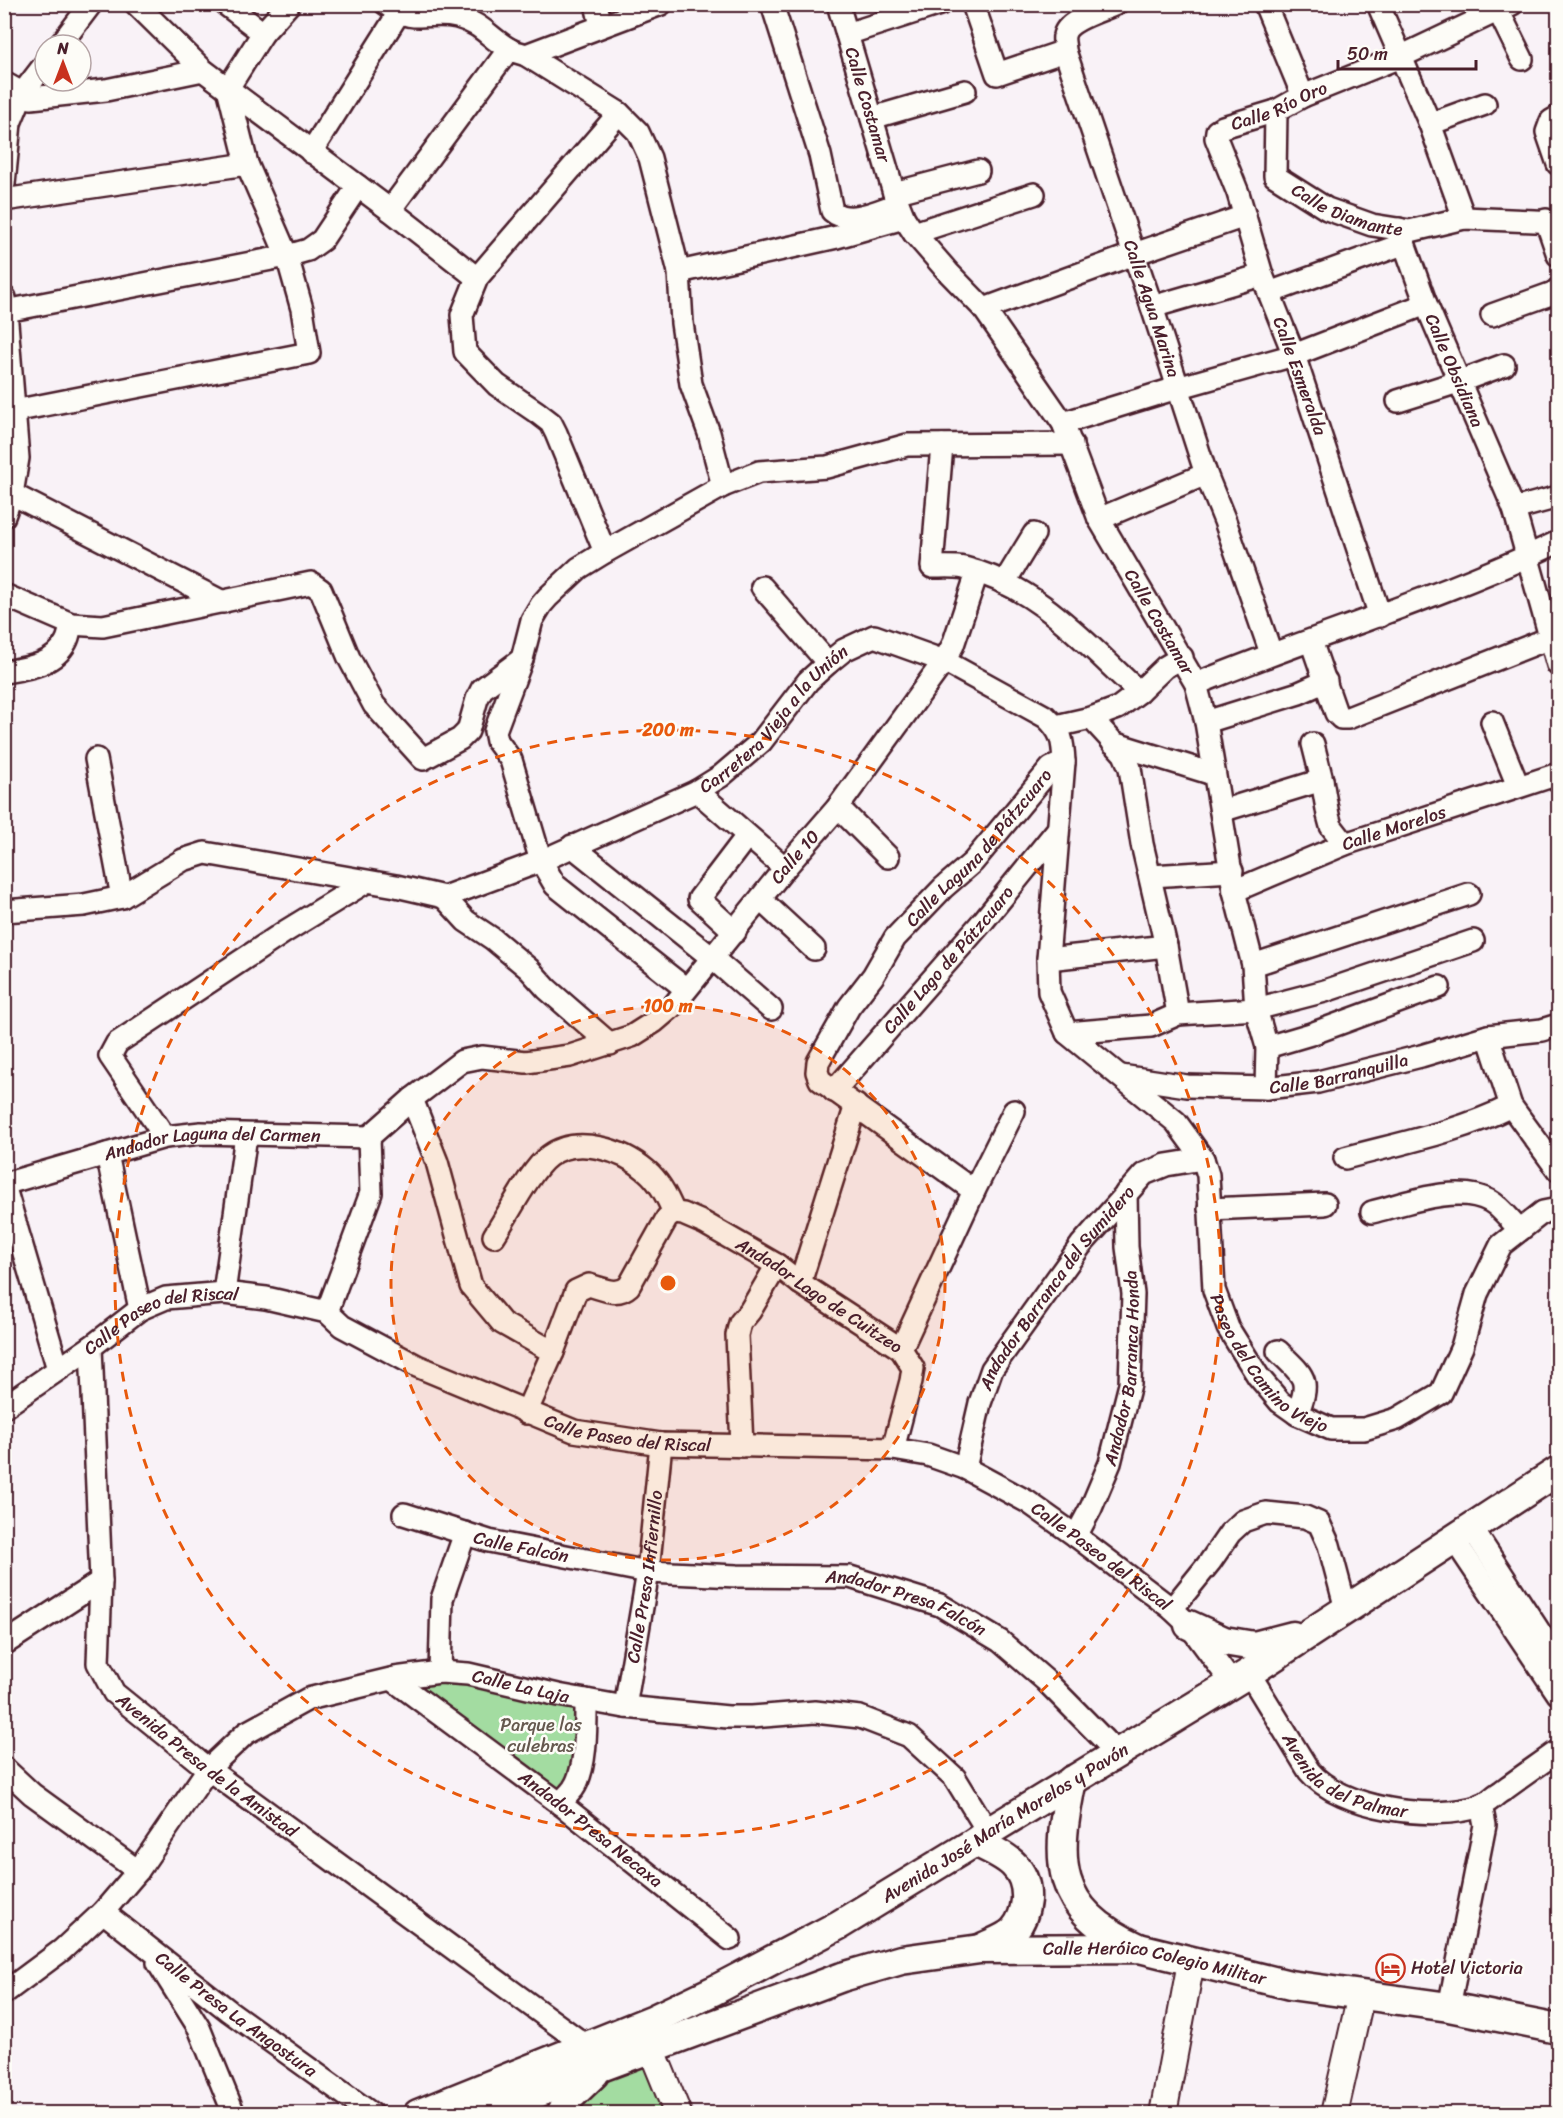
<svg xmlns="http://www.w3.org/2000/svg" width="1563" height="2118" viewBox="0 0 1563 2118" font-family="Sriracha,sans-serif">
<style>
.green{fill:#a3dca1;stroke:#767e66;stroke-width:1.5}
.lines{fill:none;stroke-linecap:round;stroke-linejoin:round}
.minor-casing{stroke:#4a1f2b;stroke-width:26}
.tertiary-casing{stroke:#4a1f2b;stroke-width:30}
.secondary-casing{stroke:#4a1f2b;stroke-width:33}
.minor{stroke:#fdfcf7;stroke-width:21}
.tertiary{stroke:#fdfcf7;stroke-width:26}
.secondary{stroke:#fdfcf7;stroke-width:28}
.ring{fill:none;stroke:#e8590c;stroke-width:3;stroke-dasharray:10 8}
.labels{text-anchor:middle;stroke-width:5;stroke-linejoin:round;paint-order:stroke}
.street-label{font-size:18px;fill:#4a1f2b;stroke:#fdfcf7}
.park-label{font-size:18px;fill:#65584e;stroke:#fdfcf7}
.poi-label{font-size:18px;fill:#4a1f2b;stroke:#fdfcf7;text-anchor:start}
.centre{fill:#e8590c;stroke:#fdfcf7;stroke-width:3}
.ring-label{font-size:18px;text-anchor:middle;font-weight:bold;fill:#e8590c;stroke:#fdfcf7;stroke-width:5;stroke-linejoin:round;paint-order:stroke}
</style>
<rect width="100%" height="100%" fill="#f9f2f7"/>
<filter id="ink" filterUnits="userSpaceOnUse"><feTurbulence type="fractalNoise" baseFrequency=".0167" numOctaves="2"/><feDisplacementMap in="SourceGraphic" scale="12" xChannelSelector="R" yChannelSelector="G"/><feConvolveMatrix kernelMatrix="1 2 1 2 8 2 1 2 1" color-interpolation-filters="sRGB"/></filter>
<g filter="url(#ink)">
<!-- green -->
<g class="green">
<polygon points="440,1672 586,1700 585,1743 560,1804 395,1678"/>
<polygon points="652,2063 673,2114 572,2114 612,2078"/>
</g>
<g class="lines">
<defs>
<g id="minor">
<polyline points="136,4 203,70 390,210 477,278"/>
<polyline points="225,4 263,33"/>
<path d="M386,4C415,26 429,10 457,17C483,24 488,37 509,49C514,52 521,53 526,55L619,113L638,132L650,158L679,272L682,323L691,384L709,433L723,486"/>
<polyline points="596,4 601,26"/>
<path d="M772,4L820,155L832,211C849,226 879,210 898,204"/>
<path id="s1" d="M838,4L894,193L904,218L914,233L948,272L984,309L1063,423L1099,519L1196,684L1206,722L1234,891L1253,965L1256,1009L1267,1047L1266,1088"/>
<polyline points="973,4 997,74 1065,51"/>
<path id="s2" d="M1116,4C1101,11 1066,20 1064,36C1063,41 1065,46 1065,51L1152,307L1206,474L1225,521L1271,653"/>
<polyline points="1265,4 1303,96"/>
<polyline points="1378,4 1430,124 1464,218"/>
<polyline points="1495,4 1522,59"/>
<polyline points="847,34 940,4"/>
<polyline points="60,45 91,4"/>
<polyline points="526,55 661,4"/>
<polyline points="4,83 31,98 106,90 203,70"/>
<path id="s3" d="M1276,111L1275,176L1327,209L1372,225L1410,231L1464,218L1558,222"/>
<polyline points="1558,117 1551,121 1547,132 1558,164"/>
<polyline points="872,118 965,91"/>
<polyline points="1430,124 1485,104"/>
<polyline points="311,152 398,14"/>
<polyline points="4,184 10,123 22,94 45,64"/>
<polyline points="894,193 978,171"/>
<polyline points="4,200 247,164"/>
<polyline points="390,210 509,49"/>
<polyline points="1546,220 1558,255"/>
<path id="s4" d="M1399,229L1426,304L1514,509L1558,665"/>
<polyline points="914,233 1034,194"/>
<polyline points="679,272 837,237 904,218"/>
<polyline points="1269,293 1403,244"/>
<polyline points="1152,307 1262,275"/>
<polyline points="984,309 1134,254 1245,216"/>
<polyline points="6,311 287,256 308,250 322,240 358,186"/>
<polyline points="1492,315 1556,292 1558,289"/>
<polyline points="1398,401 1458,382 1504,365"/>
<polyline points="14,411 309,353 302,309 287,256 247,164 228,88 263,33 289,4"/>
<polyline points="1063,423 1177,388 1294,355 1426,304"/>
<path d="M942,445L932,567C942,567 954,566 964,568C1038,586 1086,644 1139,692"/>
<polyline points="12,494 223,602"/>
<polyline points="1514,509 1558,497"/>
<polyline points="4,516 12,494 18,458 5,298"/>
<polyline points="1099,519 1206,474"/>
<polyline points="605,552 556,433 551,423 538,413 497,385 465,352 462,315 477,278 619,113"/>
<polyline points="1004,583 1034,534"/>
<polyline points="762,587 828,663"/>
<polyline points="4,595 71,624 103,626 311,583 321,590 349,658 374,705 423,759 460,739 468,731 477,699 482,689 522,659"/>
<path id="s5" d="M1380,616L1294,355L1262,275L1238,193L1216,138L1217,131L1223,127L1276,111L1303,96L1400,57L1512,4"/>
<polyline points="1311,641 1336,713 1341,718 1348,718 1550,638"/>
<path d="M4,672C28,668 54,665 66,642C69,637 70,629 71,624"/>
<path d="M1196,684C1316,635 1441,598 1558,542"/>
<polyline points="1091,718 1124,754 1130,768 1142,844 1166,946 1178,1014"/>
<polyline points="1206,722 1299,693 1326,681"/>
<polyline points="1492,722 1518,786"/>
<polyline points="1056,726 1091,718 1118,708 1139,692 1165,667 1182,657"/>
<polyline points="1113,743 1213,774"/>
<polyline points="1313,744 1322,780 1328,815 1331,826 1345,844"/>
<polyline points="96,759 122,897"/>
<polyline points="697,791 785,868"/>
<polyline points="838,807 888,857"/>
<polyline points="1221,811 1322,780"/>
<polyline points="572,846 711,957 771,1009"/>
<polyline points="1151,876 1232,871"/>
<path id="s6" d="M1234,891L1345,844L1558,774"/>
<polyline points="444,897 466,921 493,939 529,969 547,989 610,1044"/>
<polyline points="761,900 814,949"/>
<path id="s7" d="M4,911L84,905L122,897L183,860L205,853L396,886L444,897L541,861L697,791L721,776L761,742L808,681L828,663L844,650L874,636L944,661L1046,717C1062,732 1063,741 1064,762L1048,959L1049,992L1067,1033L1176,1122L1203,1159L1208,1175L1214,1290L1228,1328L1258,1376L1280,1402L1297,1414L1331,1429H1364L1397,1419L1441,1393L1462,1347L1477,1294L1501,1245L1543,1212L1558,1209"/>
<polyline points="735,932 699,899 747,836"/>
<polyline points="1048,959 1166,946"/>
<polyline points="1253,965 1469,894"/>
<polyline points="686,989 555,885 541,861 511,760 497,741 495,731 522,659 532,620 541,605 548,597 579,568 605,552 723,486 759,472 827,467 907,445 1072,444"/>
<polyline points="1067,1033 1151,1026 1178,1014 1256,1009 1325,991 1473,941"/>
<polyline points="1488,1036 1511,1106 1558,1170"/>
<polyline points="1267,1047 1311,1034 1439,987"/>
<path id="s8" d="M1121,1076L1187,1086L1266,1088L1318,1082L1421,1056L1488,1036L1542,1030L1558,1025"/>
<path id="s9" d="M834,1091L984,920L1058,829"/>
<polyline points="412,1099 437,1162 471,1286 502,1323 553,1352"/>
<polyline points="165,1137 110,1056 117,1043 286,931 366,882"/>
<polyline points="107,1154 140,1309"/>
<path d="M1345,1158C1401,1143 1459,1132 1511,1106"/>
<path id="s10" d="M4,1184L165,1137L201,1133L369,1137L412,1099L462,1061L482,1057L526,1062L570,1056L632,1036L654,1022L674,1005L785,868L838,807L944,661L953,645L977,573"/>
<polyline points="4,1185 58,1369"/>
<path id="s11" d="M974,1191L820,1080L817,1072L818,1062L849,1007L873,976L895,938L943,888L973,862L1051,768L1064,762"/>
<polyline points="1209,1209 1325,1204"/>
<path d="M1372,1212C1404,1204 1458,1183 1490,1201C1501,1207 1511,1221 1520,1230"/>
<path id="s12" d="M674,1213L683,1214L704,1223L777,1265L800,1283L901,1349L913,1368L911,1381L893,1449"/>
<path d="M494,1236C508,1215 531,1169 549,1156C577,1135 623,1150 647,1171C660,1182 668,1198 674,1213"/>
<polyline points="800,1283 856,1105"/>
<polyline points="224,1293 246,1135"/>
<polyline points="327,1312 371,1193 369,1137"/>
<path id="s13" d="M91,1347L101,1581L98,1663L114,1693L208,1769L585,2045"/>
<polyline points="901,1349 974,1191 1014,1111"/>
<path d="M1278,1351C1303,1376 1312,1378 1297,1414"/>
<path id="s14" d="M4,1407L91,1347L140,1309L166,1298L224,1293L266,1298L327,1312L342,1326L417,1366L574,1431L661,1444L893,1449L928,1455L965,1468L1028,1502L1076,1536L1172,1609L1189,1625L1232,1683"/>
<path d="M526,1413L553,1352L576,1291L589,1285C604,1289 617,1297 629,1286L667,1218L674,1213"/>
<polyline points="742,1446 737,1335 740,1323 750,1311 777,1265"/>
<path id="s15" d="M965,1468L980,1403L992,1369L1081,1245L1144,1174L1166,1165L1203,1159"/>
<path id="s16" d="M404,1514L489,1541L648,1572L737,1576L850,1577L940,1605L1000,1641L1045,1680L1116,1752"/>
<polyline points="1471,1527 1558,1660"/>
<path id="s17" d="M1076,1536L1091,1508L1110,1463L1130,1384L1133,1294L1127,1247L1126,1193"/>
<polyline points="1453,1538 1558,1694"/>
<polyline points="1172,1609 1210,1562 1230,1533 1243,1521 1266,1513 1305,1517 1319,1523 1329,1545 1346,1609"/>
<polyline points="4,1644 101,1581"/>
<polyline points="440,1672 442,1599 465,1533"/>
<path id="s18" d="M1249,1673L1309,1771C1340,1809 1434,1822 1480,1806C1488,1803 1495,1795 1502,1791C1521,1777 1540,1764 1558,1751"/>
<path id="s19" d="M392,1679L558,1802L730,1939"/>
<path id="s20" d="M625,1707L648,1572L661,1444"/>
<polyline points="4,1768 32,1794 138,1871"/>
<path d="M560,1804C564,1799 569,1794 573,1789C587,1770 586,1724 586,1700"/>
<path id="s21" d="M103,1912L229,2011L372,2114"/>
<polyline points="158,1963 199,2028 234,2114"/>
<path id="s22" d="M4,1993L62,1950L103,1912L138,1871L208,1769L246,1733L308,1699L395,1678L440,1672L468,1674L558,1695L625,1707L728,1717H752L815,1712L860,1717L909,1736L955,1778L988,1832"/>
<polyline points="1449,2007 1485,1825 1481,1805"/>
</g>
<g id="tertiary">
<polyline points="651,2048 678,2114"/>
<polyline points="1163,2114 1191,1962"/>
<polyline points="1334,2114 1361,1995"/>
</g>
<g id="secondary">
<polyline points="1189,1625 1224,1641 1254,1646 1293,1636"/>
<path d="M1072,1780C1055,1861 1053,1909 1137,1947"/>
<path d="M975,1842C1003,1855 1028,1865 1026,1900C1025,1911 1022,1921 1014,1930C1007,1938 991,1943 982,1948"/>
<path id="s23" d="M418,2114L654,2019L713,1991L839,1925L975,1842L988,1832L1249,1673L1558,1471"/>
<path id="s24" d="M487,2114L601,2067L842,1977L901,1960L980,1949L1139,1948L1290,1985L1449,2007L1558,2029"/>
<polyline points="561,2114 570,2097 594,2074"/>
</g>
</defs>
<!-- minor casing -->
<use href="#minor" class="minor-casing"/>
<!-- tertiary casing -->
<use href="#tertiary" class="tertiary-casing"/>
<!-- secondary casing -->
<use href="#secondary" class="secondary-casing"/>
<!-- minor -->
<use href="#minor" class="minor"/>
<!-- tertiary -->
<use href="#tertiary" class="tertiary"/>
<!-- secondary -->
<use href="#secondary" class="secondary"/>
</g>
</g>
<!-- distance rings -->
<circle cx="668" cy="1283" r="277" fill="#e8590c" fill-opacity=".12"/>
<g class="ring">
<circle cx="668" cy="1283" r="277"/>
<circle cx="668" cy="1283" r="553"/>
</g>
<!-- icons -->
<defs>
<symbol id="hotel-ring" viewBox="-11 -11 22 22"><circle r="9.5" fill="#fdfcf7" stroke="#c8321e" stroke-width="1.5"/><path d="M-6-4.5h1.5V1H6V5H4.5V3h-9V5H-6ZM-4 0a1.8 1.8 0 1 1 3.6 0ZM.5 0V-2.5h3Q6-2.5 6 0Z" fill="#c8321e"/></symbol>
</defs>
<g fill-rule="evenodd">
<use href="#hotel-ring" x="1374" y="1952" width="33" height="33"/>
</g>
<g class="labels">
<!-- street labels -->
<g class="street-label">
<text dy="6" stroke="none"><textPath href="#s1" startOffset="105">Calle Costamar</textPath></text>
<text dy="6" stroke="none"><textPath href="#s5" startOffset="580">Calle Río Oro</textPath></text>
<text dy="6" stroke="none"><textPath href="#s3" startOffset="146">Calle Diamante</textPath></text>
<text dy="6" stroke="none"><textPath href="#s2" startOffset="350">Calle Agua Marina</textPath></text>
<text dy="6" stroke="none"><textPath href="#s4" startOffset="152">Calle Obsidiana</textPath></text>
<text transform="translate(1300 376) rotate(70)" y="6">Calle Esmeralda</text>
<text dy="6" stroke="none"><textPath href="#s1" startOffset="706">Calle Costamar</textPath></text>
<text dy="6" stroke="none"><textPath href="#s7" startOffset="837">Carretera Vieja a la Unión</textPath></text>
<text dy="6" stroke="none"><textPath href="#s6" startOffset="172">Calle Morelos</textPath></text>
<text dy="6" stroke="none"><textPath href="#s11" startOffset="478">Calle Laguna de Pátzcuaro</textPath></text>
<text dy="6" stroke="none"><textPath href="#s10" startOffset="910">Calle 10</textPath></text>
<text dy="6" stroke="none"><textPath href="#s9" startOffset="174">Calle Lago de Pátzcuaro</textPath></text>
<text dy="6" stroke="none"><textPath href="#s8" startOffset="220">Calle Barranquilla</textPath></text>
<text dy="6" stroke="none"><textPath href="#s10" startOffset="214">Andador Laguna del Carmen</textPath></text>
<text dy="6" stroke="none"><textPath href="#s15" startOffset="206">Andador Barranca del Sumidero</textPath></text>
<text dy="6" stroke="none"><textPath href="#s12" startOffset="168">Andador Lago de Cuitzeo</textPath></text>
<text dy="6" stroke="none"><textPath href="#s14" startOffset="184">Calle Paseo del Riscal</textPath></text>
<text dy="6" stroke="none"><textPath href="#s7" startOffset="1899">Paseo del Camino Viejo</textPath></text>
<text dy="6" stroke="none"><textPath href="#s17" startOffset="177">Andador Barranca Honda</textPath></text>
<text dy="6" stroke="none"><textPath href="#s14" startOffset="688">Calle Paseo del Riscal</textPath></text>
<text dy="6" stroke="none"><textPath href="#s16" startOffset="122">Calle Falcón</textPath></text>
<text dy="6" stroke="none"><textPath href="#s14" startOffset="1192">Calle Paseo del Riscal</textPath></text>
<text dy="6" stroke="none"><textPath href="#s20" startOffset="132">Calle Presa Infiernillo</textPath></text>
<text dy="6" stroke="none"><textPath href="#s16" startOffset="514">Andador Presa Falcón</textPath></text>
<text dy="6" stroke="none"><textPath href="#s22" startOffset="646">Calle La Laja</textPath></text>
<text dy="6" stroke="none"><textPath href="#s13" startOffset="468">Avenida Presa de la Amistad</textPath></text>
<text dy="6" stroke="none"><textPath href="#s18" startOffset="148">Avenida del Palmar</textPath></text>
<text dy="6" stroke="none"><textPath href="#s23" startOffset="657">Avenida José María Morelos y Pavón</textPath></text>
<text dy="6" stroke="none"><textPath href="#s19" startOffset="249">Andador Presa Necaxa</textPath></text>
<text dy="6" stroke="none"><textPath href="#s24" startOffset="698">Calle Heróico Colegio Militar</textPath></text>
<text dy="6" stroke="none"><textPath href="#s21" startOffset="168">Calle Presa La Angostura</textPath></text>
</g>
<!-- park labels -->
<g class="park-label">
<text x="541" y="1731">Parque las<tspan x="541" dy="21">culebras</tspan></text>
</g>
<!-- poi labels -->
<g class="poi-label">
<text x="1411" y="1974">Hotel Victoria</text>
</g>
</g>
<circle cx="668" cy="1283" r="9" class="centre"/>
<g class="ring-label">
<text x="668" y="736">200 m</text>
<text x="668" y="1012">100 m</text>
</g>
<!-- margin -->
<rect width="1563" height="2118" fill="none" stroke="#fdfcf7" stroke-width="24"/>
<rect x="12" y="12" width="1539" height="2094" fill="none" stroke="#4a1f2b" stroke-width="2" filter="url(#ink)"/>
<!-- north arrow -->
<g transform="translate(63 63)"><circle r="28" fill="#fdfcf7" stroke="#b5a4a5" stroke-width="1.5"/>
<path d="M0-4.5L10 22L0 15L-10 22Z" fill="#c8321e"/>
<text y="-9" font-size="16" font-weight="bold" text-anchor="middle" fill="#4a1f2b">N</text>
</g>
<!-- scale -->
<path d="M1338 60v9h138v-9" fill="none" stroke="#4a1f2b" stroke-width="3"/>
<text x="1347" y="60" font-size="18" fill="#4a1f2b" stroke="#fdfcf7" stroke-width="4.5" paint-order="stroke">50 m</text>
</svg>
